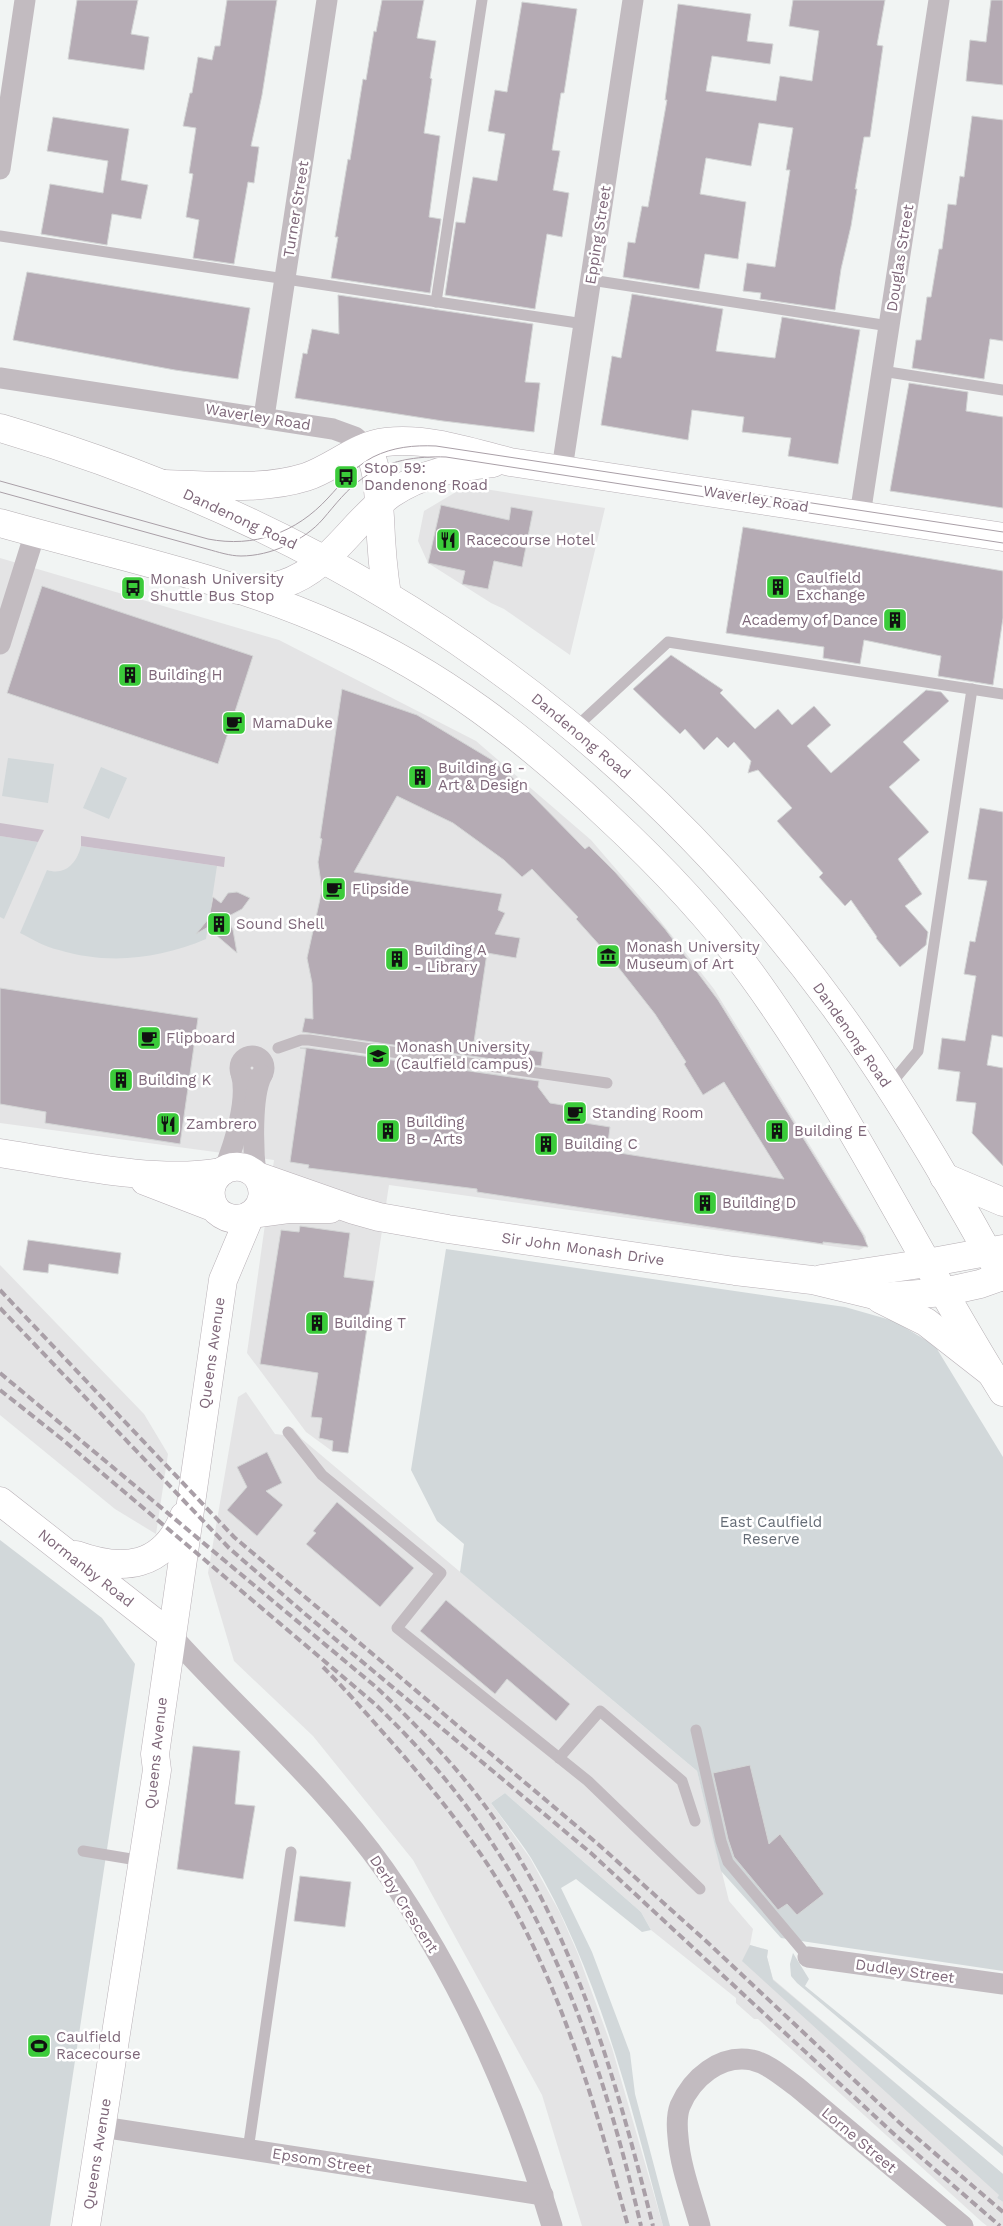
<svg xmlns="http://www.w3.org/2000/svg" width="1003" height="2226" viewBox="0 0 1003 2226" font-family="'Work Sans',sans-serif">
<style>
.built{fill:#e4e4e5}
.green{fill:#d2d8da}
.water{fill:#cabeca}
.building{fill:#b5abb4;stroke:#d3d5d5}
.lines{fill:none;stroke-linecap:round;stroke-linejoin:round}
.secondary-casing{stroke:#b8b0b6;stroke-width:29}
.primary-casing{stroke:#b6afb4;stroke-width:29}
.highway-casing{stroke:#b5afb3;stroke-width:29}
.lane{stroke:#c2bbc0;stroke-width:11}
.street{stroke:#c2bbc0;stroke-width:21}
.secondary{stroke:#fff;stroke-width:28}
.primary{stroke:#fff;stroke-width:28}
.highway{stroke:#fff;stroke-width:28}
.tram{stroke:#a99fa7;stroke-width:1}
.rail{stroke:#a99fa7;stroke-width:4;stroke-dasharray:8 4;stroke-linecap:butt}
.labels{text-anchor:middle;stroke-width:5;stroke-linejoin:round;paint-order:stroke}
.street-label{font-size:15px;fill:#7e6779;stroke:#fff}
.poi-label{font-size:15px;fill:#7e6779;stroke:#fff;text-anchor:start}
.park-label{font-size:15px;fill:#656c76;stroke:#fff}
</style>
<rect width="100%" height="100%" fill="#f1f4f3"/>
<!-- built -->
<g class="built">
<polygon points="466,486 605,508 570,655 504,609 491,603 428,563 418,541 424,511"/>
<polygon points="0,558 279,640 476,741 591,840 654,913 714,989 866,1237 865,1247 859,1250 389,1185 348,1453 332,1451 306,1432 247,1353 274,1160 0,1123"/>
<polygon points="0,1265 144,1414 168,1454 156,1534 115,1509 0,1415"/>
<polygon points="246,1392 275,1434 284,1435 293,1428 302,1439 697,1771 729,1901 753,1929 750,1945 768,1950 767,1957 773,1979 1003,2174 1003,2190 997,2198 1003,2202 1003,2226 987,2226 982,2222 758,2019 754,2019 736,2003 736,1998 651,1930 641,1912 505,1793 491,1803 530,1858 560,1913 578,1954 612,2048 663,2226 582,2226 542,2095 413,1860 313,1736 234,1661 208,1573 238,1397"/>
</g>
<!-- green -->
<g class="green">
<polygon points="8,758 54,764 48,803 2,796"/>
<polygon points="101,767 127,778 109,819 83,808"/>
<polygon points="0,836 38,842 4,919 0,917"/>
<path d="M81,846L217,866L206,939C159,959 108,965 59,950C45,947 32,939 20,933L47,870C65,876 77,863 81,846Z"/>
<polygon points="446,1249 845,1307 894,1321 929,1342 937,1349 1003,1457 1003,1971 781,1938 721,1871 697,1771 460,1572 464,1544 437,1521 411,1470"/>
<polygon points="0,1540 102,1618 135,1664 50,2226 0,2226"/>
<path d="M505,1793L641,1912L651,1930L642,1932L576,1879L561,1888L592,1952L630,2053L635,2094L670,2226H663C630,2101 598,1970 531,1858C519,1839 504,1821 491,1803Z"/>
<polygon points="750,1945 768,1950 767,1957 773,1980 1003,2174 1003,2202 997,2198 999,2195 742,1961"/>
<polygon points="793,1953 809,1979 805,1986 1003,2147 1003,2156 797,1983 791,1976 790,1964"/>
</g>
<!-- water -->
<g class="water">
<polygon points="0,823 44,830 38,842 0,836"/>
<polygon points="81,836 225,857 224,867 81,846"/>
</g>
<!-- building -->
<g class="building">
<polygon points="77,0 138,0 131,34 149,37 144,70 68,59"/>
<polygon points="227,0 277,0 262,95 251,146 259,147 254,183 248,182 234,264 193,258 199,220 186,217 193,174 189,173 196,128 183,126 190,93 192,93 198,57 212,60 215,46 220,46"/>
<polygon points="382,0 424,0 417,38 436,41 430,78 432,79 424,133 440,136 429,217 441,219 430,293 331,278 338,237 335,237 348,159 350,160 363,79 366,80 374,31 376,32"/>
<polygon points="793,0 885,0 877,45 883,46 870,137 864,137 855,189 857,189 851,226 841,269 835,310 760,299 761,293 743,291 747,263 775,267 790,170 786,170 793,128 759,123 751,166 706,158 700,194 746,202 738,259 705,254 699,289 623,277 628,242 635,243 642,206 648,207 667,100 665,100 678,4 751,14 747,41 773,44 770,64 712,56 706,91 776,101 780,76 812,81 819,31 789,26"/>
<polygon points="991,0 1003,0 1003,85 966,81 970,40 986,42"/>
<polygon points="522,2 577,9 564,93 561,93 552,150 560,151 553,190 569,193 562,237 547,234 535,309 445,295 456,222 465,223 473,177 497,181 505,134 488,131 495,90 507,92"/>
<polygon points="972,116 1003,120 1003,341 990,339 984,379 912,368 916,340 921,340 927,297 931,297 939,249 942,249 948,204 956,205 960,176 964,177"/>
<polygon points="53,117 129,129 121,180 148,185 141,219 112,214 107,245 41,234 50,184 103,193 108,161 47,151"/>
<polygon points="27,272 250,308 238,379 175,370 13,340"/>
<polygon points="632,294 723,309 716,351 775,358 782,317 860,330 838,464 788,456 791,438 742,432 744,417 692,410 688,440 601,425 612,356 621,358"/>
<polygon points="338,295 533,324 525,382 540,383 534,432 443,421 295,398 303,353 307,354 312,329 339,334"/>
<polygon points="909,383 968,392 966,411 1003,417 1003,508 890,491"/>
<polygon points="441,505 509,520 511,507 533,511 522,567 494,561 488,589 462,584 465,571 428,563"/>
<polygon points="743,527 1003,571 1003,618 993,685 938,676 941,656 864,640 860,664 823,658 824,647 726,633"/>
<polygon points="42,586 253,656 218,764 7,693"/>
<polygon points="671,655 723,690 720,693 755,729 778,709 792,725 814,706 831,725 807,746 831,773 926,690 941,692 949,701 903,742 920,760 889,787 929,832 898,859 922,894 905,906 928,932 926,945 900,967 876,938 877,937 851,900 845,906 819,877 823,873 777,821 792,808 758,770 748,773 751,761 734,742 728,748 717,737 704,750 685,729 680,734 633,689"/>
<polygon points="342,689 417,715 492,760 530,793 585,849 589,846 615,872 665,929 718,1000 863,1235 868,1247 823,1242 823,1244 477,1192 477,1189 308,1168 309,1165 290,1162 306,1049 300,1048 308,1048 539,1081 538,1087 550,1103 581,1108 579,1122 610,1127 607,1151 784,1179 724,1082 703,1095 684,1064 686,1062 655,1014 611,958 576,919 578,917 532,869 522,877 504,860 453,823 397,796 354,872 502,894 498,910 505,913 495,934 520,938 516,958 487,953 474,1042 543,1052 541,1066 302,1032 305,1018 313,1019 312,983 307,958 322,890 318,862 322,839 320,838"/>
<polygon points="980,808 1003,812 1003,1037 992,1035 987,1065 1003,1068 1003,1166 972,1133 976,1103 956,1101 960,1072 938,1069 942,1038 965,1041 976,976 964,974 970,941 975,942 987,881 968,879"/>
<polygon points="237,892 250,898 242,909 227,917 233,930 237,953 216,935 210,926 196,934 209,918 213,897 221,903 228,893"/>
<polygon points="0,988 198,1018 180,1144 45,1123 46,1112 0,1104"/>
<polygon points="300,1226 350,1233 344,1277 374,1281 348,1453 332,1451 333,1441 319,1438 322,1418 311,1417 318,1373 260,1364 281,1230 299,1232"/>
<polygon points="28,1240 121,1253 118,1274 49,1264 48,1273 23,1270"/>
<polygon points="267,1452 282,1483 266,1491 283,1505 257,1536 227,1510 247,1487 237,1467"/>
<polygon points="337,1502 414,1568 380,1607 306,1544 316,1533 313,1531"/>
<polygon points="446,1600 570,1704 556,1721 507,1679 495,1694 420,1631"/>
<polygon points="193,1746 240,1751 235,1804 255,1806 243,1879 177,1869"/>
<polygon points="750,1765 769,1844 780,1834 824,1894 797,1915 787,1904 778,1910 734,1857 728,1839 713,1773"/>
<polygon points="300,1876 351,1882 345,1927 294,1921"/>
</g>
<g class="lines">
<defs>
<g id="secondary">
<path d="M367,447C379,470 378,493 380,518C381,544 383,570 387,595"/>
<path d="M165,484C211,485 261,491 306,477C333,468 357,445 386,442C427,437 470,452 510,462L1003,537"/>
<path d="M238,590C253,590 269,589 283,584C330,569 352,522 391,494C421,473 457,467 493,463"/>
<path d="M0,1153C67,1163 154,1184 221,1172"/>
<path d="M257,1176C276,1205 242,1233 217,1211C196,1182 232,1151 257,1176L354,1210L379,1217L448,1229L735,1271L812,1280L882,1297L944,1292"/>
<polyline points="145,1181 215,1208"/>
<polyline points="253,1214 290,1209 330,1209"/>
<polyline points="821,1279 927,1263"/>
<polyline points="880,1299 926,1322 990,1372"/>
<polyline points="0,1501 171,1635"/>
<path d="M76,1555C123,1572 164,1568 184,1516"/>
<polyline points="86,2226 157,1770 155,1754 223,1280 250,1216"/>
</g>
<g id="primary">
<polyline points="944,1177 1003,1202"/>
<polyline points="927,1263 1003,1249"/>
<polyline points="944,1292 980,1284 1003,1276"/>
</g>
<g id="highway">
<path d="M0,428C342,528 622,718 834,1006C882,1071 925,1142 965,1212C978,1234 989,1256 1003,1277"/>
<path d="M0,523C113,555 232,579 339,628C440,672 527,740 606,815C659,864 709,916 751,974C847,1106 917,1255 1003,1392"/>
</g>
</defs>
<!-- secondary casing -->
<use href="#secondary" class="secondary-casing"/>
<!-- primary casing -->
<use href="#primary" class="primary-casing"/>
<!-- highway casing -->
<use href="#highway" class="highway-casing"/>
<!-- lane -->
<g class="lane">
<polyline points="0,236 584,324"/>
<polyline points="591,280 889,326"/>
<polyline points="436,302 482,0"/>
<polyline points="882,371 1003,390"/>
<polyline points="575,728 668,642 1003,694"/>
<polyline points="278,1048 301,1040 309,1040 607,1083"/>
<polyline points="889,1086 918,1051 972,689"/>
<polyline points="288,1432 322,1475 441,1573 397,1628 588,1781 700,1889"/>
<polyline points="696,1730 721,1841 728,1862 808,1957"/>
<polyline points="559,1758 600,1711 682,1781 695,1821"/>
<polyline points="83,1851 143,1861"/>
<polyline points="248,2150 291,1852"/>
</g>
<!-- street -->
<g class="street">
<polyline points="0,169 25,0"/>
<polyline points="0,378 333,429 355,437 367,447"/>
<polyline points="264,417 327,0"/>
<polyline points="562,469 633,0"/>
<polyline points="860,515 939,0"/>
<polyline points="0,644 35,533"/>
<circle cx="252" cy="1068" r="12"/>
<path d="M224,1170C234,1145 249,1099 241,1073"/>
<path d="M256,1175C253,1151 251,1096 262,1075"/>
<path d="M171,1635C241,1713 324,1784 384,1869C460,1977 514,2100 552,2226"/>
<polyline points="808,1957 1003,1984"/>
<polyline points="102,2127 543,2195"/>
<path d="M700,2226C692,2197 680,2166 678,2137C677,2128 677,2114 680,2106C692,2078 720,2054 752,2060C769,2064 783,2077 797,2087L963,2226"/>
</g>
<!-- secondary -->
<use href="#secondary" class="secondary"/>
<!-- primary -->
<use href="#primary" class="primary"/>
<!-- highway -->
<use href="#highway" class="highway"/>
<!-- tram -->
<g class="tram">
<path d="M0,481L208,539C254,548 296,533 328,498C342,483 354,467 373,457C393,447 414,445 436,446L1003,532"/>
<path d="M0,492L207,549C218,552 230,556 241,556C270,556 304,541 323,519C335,505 347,489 363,478C387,460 417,456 446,457L1003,543"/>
</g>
<!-- rail -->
<g class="rail">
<polyline points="0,1290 234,1537 599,1845 706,1941 902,2125 1003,2212"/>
<polyline points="0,1308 229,1548 304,1613 592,1854 894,2134 1000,2226"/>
<path d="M0,1373L376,1687C424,1732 470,1780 505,1835C581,1953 619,2091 653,2226"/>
<path d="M0,1390L63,1440L375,1704C407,1735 437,1767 464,1803C557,1926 606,2077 641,2226"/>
<path d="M323,1667C345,1689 366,1713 387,1737C433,1789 477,1842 511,1903C567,2004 598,2115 628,2226"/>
</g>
</g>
<!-- icons -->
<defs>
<symbol id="bus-square" viewBox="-11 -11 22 22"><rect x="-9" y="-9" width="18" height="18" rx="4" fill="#3bcb3a" stroke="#fff"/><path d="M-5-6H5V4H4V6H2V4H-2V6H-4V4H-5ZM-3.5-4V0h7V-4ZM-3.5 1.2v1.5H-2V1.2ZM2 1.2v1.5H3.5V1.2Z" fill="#111"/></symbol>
<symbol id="restaurant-square" viewBox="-11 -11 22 22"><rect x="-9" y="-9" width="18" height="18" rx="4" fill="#3bcb3a" stroke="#fff"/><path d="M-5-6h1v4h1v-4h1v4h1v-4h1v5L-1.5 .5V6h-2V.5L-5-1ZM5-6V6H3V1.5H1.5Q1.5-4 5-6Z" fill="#111"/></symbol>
<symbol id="building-square" viewBox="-11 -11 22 22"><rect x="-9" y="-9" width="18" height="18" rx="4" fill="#3bcb3a" stroke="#fff"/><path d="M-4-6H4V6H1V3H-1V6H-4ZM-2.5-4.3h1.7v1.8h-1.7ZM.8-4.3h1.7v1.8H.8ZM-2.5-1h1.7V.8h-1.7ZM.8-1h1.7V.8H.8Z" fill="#111"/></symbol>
<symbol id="cafe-square" viewBox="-11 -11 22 22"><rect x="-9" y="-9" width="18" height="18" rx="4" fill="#3bcb3a" stroke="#fff"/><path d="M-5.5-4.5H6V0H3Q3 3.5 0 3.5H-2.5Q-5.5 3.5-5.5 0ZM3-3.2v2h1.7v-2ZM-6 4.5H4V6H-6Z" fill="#111"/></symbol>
<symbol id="museum-square" viewBox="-11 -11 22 22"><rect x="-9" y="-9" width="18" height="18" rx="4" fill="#3bcb3a" stroke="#fff"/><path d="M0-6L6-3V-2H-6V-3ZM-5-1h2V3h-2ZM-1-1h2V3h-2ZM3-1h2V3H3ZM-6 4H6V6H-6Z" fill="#111"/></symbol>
<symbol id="university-square" viewBox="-11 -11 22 22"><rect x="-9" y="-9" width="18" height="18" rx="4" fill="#3bcb3a" stroke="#fff"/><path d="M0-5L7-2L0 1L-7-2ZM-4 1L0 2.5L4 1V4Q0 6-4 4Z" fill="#111"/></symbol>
<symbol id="stadium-square" viewBox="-11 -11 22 22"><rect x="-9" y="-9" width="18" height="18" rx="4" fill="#3bcb3a" stroke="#fff"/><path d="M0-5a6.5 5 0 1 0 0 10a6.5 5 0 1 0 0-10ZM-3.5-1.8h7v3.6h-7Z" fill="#111"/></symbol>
</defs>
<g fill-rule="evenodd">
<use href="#bus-square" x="332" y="463" width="28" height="28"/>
<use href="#restaurant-square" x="434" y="526" width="28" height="28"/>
<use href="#building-square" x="764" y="573" width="28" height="28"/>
<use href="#bus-square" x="119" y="574" width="28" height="28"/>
<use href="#building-square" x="881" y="606" width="28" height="28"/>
<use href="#building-square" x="116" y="661" width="28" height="28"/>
<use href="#cafe-square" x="220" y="709" width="28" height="28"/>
<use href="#building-square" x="406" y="763" width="28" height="28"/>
<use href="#cafe-square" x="320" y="875" width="28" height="28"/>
<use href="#building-square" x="205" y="910" width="28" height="28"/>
<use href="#museum-square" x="594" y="942" width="28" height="28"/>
<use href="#building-square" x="383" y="945" width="28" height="28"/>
<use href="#cafe-square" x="135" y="1024" width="28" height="28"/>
<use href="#university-square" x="364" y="1042" width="28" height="28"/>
<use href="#building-square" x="107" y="1066" width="28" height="28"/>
<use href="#cafe-square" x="561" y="1099" width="28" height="28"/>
<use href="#restaurant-square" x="154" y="1110" width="28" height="28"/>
<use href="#building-square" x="374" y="1117" width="28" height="28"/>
<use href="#building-square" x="763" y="1117" width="28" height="28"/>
<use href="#building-square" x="532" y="1130" width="28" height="28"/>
<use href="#building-square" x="691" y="1189" width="28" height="28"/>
<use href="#building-square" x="303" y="1309" width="28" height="28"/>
<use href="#stadium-square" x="25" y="2032" width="28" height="28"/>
</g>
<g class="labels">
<!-- street labels -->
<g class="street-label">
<text transform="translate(296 209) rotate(-81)" y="5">Turner Street</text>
<text transform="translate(598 235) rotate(-81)" y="5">Epping Street</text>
<text transform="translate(900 258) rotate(-81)" y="5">Douglas Street</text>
<text transform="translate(258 417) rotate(9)" y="5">Waverley Road</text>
<text transform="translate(756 499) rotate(9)" y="5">Waverley Road</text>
<text transform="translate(240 519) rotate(25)" y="5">Dandenong Road</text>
<text transform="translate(581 736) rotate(40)" y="5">Dandenong Road</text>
<text transform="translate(852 1035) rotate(55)" y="5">Dandenong Road</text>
<text transform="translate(583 1249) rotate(8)" y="5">Sir John Monash Drive</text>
<text transform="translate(212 1353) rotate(-82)" y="5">Queens Avenue</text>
<text transform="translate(86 1568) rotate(38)" y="5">Normanby Road</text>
<text transform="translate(156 1753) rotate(-84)" y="5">Queens Avenue</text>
<text transform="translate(404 1904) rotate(57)" y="5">Derby Crescent</text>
<text transform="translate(905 1971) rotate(8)" y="5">Dudley Street</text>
<text transform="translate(859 2140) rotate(40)" y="5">Lorne Street</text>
<text transform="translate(97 2154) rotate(-81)" y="5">Queens Avenue</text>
<text transform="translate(322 2161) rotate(9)" y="5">Epsom Street</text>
</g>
<!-- poi labels -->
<g class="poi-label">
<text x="364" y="473">Stop 59:<tspan x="364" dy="17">Dandenong Road</tspan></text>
<text x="466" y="545">Racecourse Hotel</text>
<text x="796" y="583">Caulfield<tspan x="796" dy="17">Exchange</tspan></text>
<text x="150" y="584">Monash University<tspan x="150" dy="17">Shuttle Bus Stop</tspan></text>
<text x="878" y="625" text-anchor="end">Academy of Dance</text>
<text x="148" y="680">Building H</text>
<text x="252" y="728">MamaDuke</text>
<text x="438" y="773">Building G -<tspan x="438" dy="17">Art &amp; Design</tspan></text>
<text x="352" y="894">Flipside</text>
<text x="236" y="929">Sound Shell</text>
<text x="626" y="952">Monash University<tspan x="626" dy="17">Museum of Art</tspan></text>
<text x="414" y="955">Building A<tspan x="414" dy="17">- Library</tspan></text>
<text x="166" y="1043">Flipboard</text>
<text x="396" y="1052">Monash University<tspan x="396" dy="17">(Caulfield campus)</tspan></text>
<text x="138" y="1085">Building K</text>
<text x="592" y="1118">Standing Room</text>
<text x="406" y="1127">Building<tspan x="406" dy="17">B - Arts</tspan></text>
<text x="186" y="1129">Zambrero</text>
<text x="794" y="1136">Building E</text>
<text x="564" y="1149">Building C</text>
<text x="722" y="1208">Building D</text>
<text x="334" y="1328">Building T</text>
<text x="56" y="2042">Caulfield<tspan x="56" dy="17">Racecourse</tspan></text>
</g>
<!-- park labels -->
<g class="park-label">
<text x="771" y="1527">East Caulfield<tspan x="771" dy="17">Reserve</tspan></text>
</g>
</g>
</svg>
